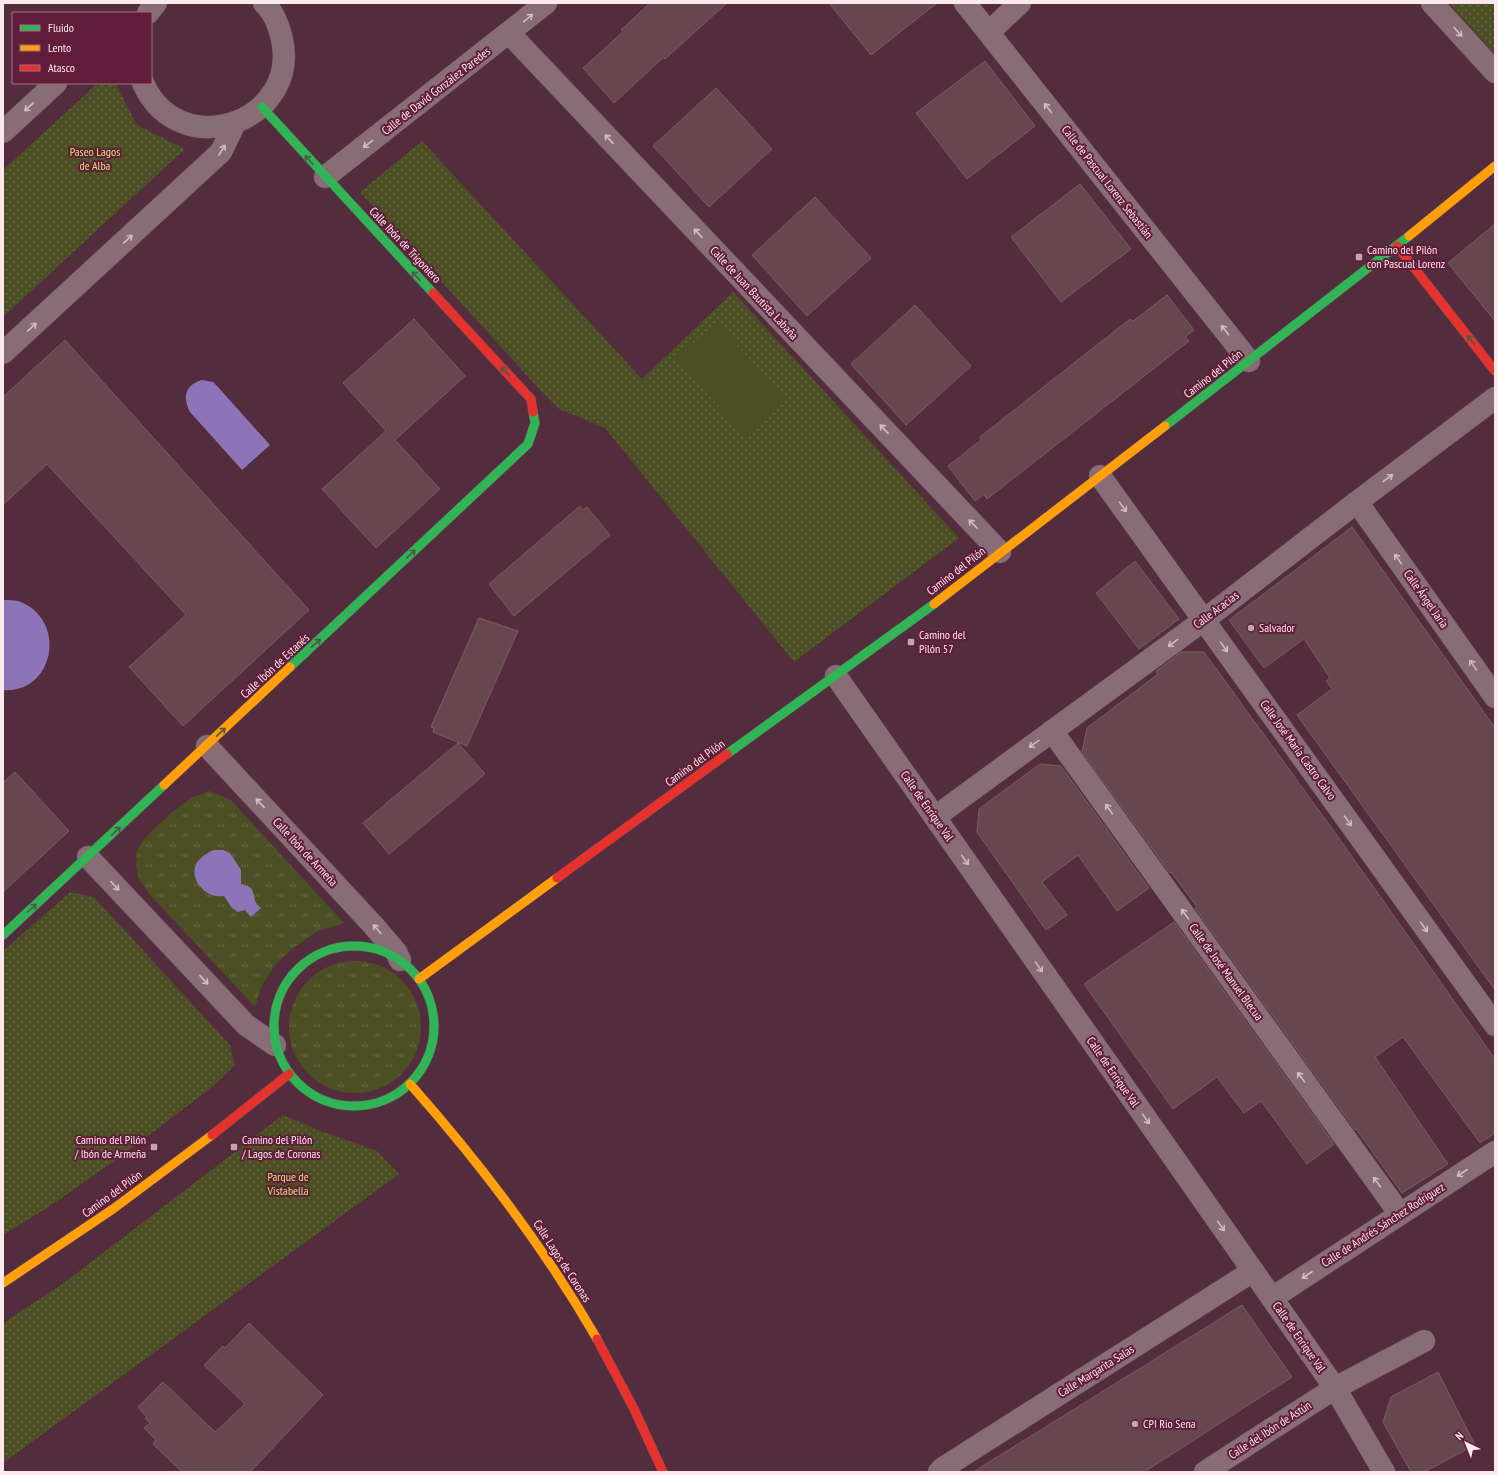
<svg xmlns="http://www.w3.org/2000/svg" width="1498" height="1475" viewBox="0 0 1498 1475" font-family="'PT Sans Narrow',sans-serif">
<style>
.grass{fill:url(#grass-tufts)}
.park{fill:url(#park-dots)}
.pitch{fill:#4c4f24}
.water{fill:#8d74b9}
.building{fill:#66464f;stroke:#7c5b64}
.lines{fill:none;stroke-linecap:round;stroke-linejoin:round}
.street-casing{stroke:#654854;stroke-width:23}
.fast-casing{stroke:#654854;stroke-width:10}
.slow-casing{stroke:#654854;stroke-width:10}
.jam-casing{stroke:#654854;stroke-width:10}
.street{stroke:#886c76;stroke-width:22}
.fast{stroke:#30b455;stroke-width:9}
.slow{stroke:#ff9f0a;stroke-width:9}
.jam{stroke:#e5322d;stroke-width:9}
.oneway{stroke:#d3bdc4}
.oneway2{stroke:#4e5945}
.poi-dot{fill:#c0a7b0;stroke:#621d3a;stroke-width:1.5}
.labels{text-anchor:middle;stroke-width:4;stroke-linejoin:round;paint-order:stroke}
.street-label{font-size:12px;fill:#fbe9ee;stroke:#621d3a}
.park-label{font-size:12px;fill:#d0e574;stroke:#621d3a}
.poi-label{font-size:12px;fill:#fbe9ee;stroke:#621d3a;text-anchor:start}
</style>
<defs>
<pattern id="grass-tufts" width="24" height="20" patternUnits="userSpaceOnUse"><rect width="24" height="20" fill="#4c4f24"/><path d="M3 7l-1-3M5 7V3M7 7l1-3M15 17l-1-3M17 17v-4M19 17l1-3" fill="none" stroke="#676844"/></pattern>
<pattern id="park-dots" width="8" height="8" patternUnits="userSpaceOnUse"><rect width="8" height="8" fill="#4c4f24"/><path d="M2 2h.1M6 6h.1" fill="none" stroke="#676844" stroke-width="1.8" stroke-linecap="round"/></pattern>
</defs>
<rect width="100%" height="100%" fill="#532c3d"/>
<!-- grass -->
<g class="grass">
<polygon points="209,791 231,800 344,923 318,931 293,948 276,964 262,985 255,1007 151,896 139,880 136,866 137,850 144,839 170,814 191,798"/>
<circle cx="355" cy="1027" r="66"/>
</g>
<!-- park -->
<g class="park">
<polygon points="1449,3 1495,3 1495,52 1493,52"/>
<polygon points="98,83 115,83 137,125 185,149 3,317 3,170"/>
<polygon points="422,141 642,379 733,292 959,538 794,662 605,428 559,409 541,391 360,192"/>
<polygon points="70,892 94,897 230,1045 235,1065 211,1088 120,1157 50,1206 3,1235 3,951"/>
<polygon points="283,1115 323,1132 377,1151 399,1174 3,1463 3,1323 61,1285"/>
</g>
<!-- pitch -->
<polygon class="pitch" points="717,322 786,400 745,437 676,358"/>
<!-- water -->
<g class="water">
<path d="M202,380L213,382L218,387L270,445L242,470L190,412C182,397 185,385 202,380Z"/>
<path d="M3,600C8,600 14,600 18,601C68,618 55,694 3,690Z"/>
<path d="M213,850H223L230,853L241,870V884C254,888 252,888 255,900C255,903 259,906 261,908L251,917L245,910L238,912L232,908L224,896C208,899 191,883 195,867C197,859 206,854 213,850Z"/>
</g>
<!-- building -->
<g class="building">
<polygon points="650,3 727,3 665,59 664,57 614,103 583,68 623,32 621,30"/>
<polygon points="829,3 937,3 871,55"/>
<polygon points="985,61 1035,126 967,179 916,113"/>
<polygon points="716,88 772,149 709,207 653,146"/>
<polygon points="1080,184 1131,249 1061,302 1011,237"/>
<polygon points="815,197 871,258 807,316 752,255"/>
<polygon points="1495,224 1495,321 1448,263"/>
<polygon points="1167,295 1194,330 1185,337 1189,341 987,499 984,494 975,501 948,466 981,440 980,437 1130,319 1133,321"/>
<polygon points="915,305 971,366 906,425 851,364"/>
<polygon points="414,319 465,376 395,440 440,489 376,548 322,489 386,431 343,383"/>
<polygon points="65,340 309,610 183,726 129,667 186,615 47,464 3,505 3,397"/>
<polygon points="580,506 583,510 587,507 610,535 514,616 489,584"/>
<polygon points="1352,527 1495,728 1495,990 1297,715 1332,689 1326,681 1330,678 1304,639 1264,668 1229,620"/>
<polygon points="1135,561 1179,619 1139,649 1096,593"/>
<polygon points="479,618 518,631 467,746 433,732 434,728 431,727"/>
<polygon points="1181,652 1204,652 1336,834 1495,1059 1495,1133 1480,1143 1403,1037 1375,1057 1448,1164 1402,1193 1356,1129 1355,1130 1195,908 1197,907 1171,872 1170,873 1082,752 1087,728 1158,674 1156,671"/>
<polygon points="458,743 485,774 389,854 363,823"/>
<polygon points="1040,764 1061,766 1149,888 1117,911 1078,855 1042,882 1067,915 1046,930 977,832 979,809"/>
<polygon points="15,772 69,831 3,892 3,783"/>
<polygon points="1174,922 1334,1144 1307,1164 1261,1101 1244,1113 1217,1077 1173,1109 1084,984"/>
<polygon points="1242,1305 1292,1377 1144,1472 973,1472"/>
<polygon points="249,1323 323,1395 250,1472 182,1472 153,1444 156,1440 144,1428 150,1423 145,1418 147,1417 138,1407 163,1382 215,1432 245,1404 204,1365 223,1346 225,1348"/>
<polygon points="1438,1372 1475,1445 1424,1472 1411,1472 1383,1422 1391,1397"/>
</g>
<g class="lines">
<defs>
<g id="street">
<polyline points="965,3 1249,361"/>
<polyline points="1432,3 1495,72"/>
<polyline points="148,13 156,3"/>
<polyline points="989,32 1020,3"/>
<polyline points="509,33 1000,552"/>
<path d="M143,83C180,166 304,121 281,35C278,24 273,11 264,3"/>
<polyline points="3,132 56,83"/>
<polyline points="325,177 546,3"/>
<polyline points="3,353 221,152 235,123"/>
<polyline points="1100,476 1495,1025"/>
<polyline points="1357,502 1495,697"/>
<polyline points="836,676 1335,1388 1384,1472"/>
<polyline points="1052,731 1400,1214"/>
<polyline points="207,746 373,925 396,952 400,960"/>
<polyline points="935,817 1204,620 1357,502 1495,398"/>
<polyline points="88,857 246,1025 275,1045"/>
<polyline points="1272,1298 1495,1152"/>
<polyline points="939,1472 943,1468 1253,1271"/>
<polyline points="1205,1472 1335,1388 1424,1341"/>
</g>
<g id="fast">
<polyline points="262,107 433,293"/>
<polyline points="1165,426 1409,236"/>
<polyline points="290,667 528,444 535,423 533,412"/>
<polyline points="727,754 934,604"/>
<polyline points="3,935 164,785"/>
<circle cx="354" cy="1026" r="80"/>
</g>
<g id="slow">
<polyline points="1409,236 1495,166"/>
<polyline points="934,604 1165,426"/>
<polyline points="164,785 290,667"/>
<polyline points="419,979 557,878"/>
<path d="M410,1084C480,1163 544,1247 597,1339"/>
<polyline points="3,1283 113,1209 212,1135"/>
</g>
<g id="jam">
<polyline points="1397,246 1495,371"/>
<polyline points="433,293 531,399 533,412"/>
<polyline points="557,878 727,754"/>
<polyline points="212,1135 289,1074"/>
<polyline points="597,1339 634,1409 663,1472"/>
</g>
</defs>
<!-- street casing -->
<use href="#street" class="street-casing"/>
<!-- fast casing -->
<use href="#fast" class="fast-casing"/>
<!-- slow casing -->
<use href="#slow" class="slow-casing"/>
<!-- jam casing -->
<use href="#jam" class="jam-casing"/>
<!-- street -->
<use href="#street" class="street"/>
<!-- fast -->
<use href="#fast" class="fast"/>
<!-- slow -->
<use href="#slow" class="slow"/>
<!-- jam -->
<use href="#jam" class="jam"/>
</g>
<!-- one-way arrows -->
<defs><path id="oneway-shaft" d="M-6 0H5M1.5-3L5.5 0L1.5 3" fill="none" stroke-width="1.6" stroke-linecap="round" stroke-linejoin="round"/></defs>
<g class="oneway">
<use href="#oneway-shaft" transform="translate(528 18) rotate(-39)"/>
<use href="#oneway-shaft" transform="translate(1458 32) rotate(48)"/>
<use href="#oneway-shaft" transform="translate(29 107) rotate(137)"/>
<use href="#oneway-shaft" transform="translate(1048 108) rotate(-128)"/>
<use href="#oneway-shaft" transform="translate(609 139) rotate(-133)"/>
<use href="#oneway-shaft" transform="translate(368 144) rotate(143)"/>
<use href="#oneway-shaft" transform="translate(222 150) rotate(-58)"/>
<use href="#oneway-shaft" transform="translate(698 233) rotate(-133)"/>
<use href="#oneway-shaft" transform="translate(128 239) rotate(-43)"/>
<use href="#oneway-shaft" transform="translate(32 327) rotate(-43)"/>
<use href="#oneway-shaft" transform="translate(1225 330) rotate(-128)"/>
<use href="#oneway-shaft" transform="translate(884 429) rotate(-133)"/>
<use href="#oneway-shaft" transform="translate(1388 478) rotate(-37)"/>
<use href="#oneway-shaft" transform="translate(1123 507) rotate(54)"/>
<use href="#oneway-shaft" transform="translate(973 524) rotate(-134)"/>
<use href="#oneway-shaft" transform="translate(1398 559) rotate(-125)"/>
<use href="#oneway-shaft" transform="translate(1173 643) rotate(144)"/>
<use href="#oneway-shaft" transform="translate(1224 647) rotate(54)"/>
<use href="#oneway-shaft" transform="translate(1473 665) rotate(-125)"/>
<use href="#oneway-shaft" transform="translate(1034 744) rotate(144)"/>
<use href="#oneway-shaft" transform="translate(260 803) rotate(-133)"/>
<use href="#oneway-shaft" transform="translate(1109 809) rotate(-126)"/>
<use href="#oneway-shaft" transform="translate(1348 821) rotate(54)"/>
<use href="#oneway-shaft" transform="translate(965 860) rotate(55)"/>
<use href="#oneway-shaft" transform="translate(115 886) rotate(47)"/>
<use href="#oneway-shaft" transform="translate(1185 914) rotate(-126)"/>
<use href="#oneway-shaft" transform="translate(1424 927) rotate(54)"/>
<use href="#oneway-shaft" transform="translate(377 929) rotate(-130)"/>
<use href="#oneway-shaft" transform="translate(1039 967) rotate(55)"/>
<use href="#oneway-shaft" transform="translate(204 980) rotate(47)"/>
<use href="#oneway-shaft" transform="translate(1301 1077) rotate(-126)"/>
<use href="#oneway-shaft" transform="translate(1146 1119) rotate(55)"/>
<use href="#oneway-shaft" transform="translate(1462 1173) rotate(147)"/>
<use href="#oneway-shaft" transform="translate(1377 1182) rotate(-126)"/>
<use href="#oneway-shaft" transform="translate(1221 1226) rotate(55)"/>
<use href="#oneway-shaft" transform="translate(1307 1275) rotate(147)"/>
</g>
<g class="oneway2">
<use href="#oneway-shaft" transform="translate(309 160) rotate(-132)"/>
<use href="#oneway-shaft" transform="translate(416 276) rotate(-133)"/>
<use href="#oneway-shaft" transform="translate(1471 340) rotate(-128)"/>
<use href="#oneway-shaft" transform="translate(505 371) rotate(-133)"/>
<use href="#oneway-shaft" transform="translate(411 554) rotate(-43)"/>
<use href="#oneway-shaft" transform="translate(316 643) rotate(-43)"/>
<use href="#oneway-shaft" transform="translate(221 732) rotate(-43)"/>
<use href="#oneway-shaft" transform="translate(116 831) rotate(-43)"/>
<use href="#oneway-shaft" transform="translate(32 908) rotate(-42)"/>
</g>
<!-- markers -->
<g class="poi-dot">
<rect x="1355" y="253" width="8" height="8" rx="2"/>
<circle cx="1251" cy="628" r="4"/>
<rect x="907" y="638" width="8" height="8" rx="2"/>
<rect x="150" y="1143" width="8" height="8" rx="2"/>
<rect x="230" y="1143" width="8" height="8" rx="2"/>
<circle cx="1135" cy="1424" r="4"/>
</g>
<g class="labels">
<!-- street labels -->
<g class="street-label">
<text transform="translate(436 91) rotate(-38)" y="4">Calle de David González Paredes</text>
<text transform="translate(1107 182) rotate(52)" y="4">Calle de Pascual Lorenz Sebastián</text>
<text transform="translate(405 245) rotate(47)" y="4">Calle Ibón de Trigoniero</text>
<text transform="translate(754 293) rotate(47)" y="4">Calle de Juan Bautista Labaña</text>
<text transform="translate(1213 374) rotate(-38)" y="4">Camino del Pilón</text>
<text transform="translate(956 571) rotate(-38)" y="4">Camino del Pilón</text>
<text transform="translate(1426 599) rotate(55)" y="4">Calle Ángel Jaria</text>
<text transform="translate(1216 610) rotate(-37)" y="4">Calle Acacias</text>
<text transform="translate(275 666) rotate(-43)" y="4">Calle Ibón de Estanés</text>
<text transform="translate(1298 750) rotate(54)" y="4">Calle José María Castro Calvo</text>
<text transform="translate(695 763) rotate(-36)" y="4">Camino del Pilón</text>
<text transform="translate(927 806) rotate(55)" y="4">Calle de Enrique Val</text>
<text transform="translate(305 852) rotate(47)" y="4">Calle Ibón de Armeña</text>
<text transform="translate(1226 972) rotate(54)" y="4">Calle de José Manuel Blecua</text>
<text transform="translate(1113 1072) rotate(55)" y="4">Calle de Enrique Val</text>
<text transform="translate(112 1194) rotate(-36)" y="4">Camino del Pilón</text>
<text transform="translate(1383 1225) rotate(-33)" y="4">Calle de Andrés Sánchez Rodríguez</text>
<text transform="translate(562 1261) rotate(57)" y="4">Calle Lagos de Coronas</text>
<text transform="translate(1299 1337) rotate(55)" y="4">Calle de Enrique Val</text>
<text transform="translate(1096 1371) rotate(-32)" y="4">Calle Margarita Salas</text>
<text transform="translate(1270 1430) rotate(-33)" y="4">Calle del Ibón de Astún</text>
</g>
<!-- park labels -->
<g class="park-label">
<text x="95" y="156">Paseo Lagos<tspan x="95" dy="14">de Alba</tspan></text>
<text x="288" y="1181">Parque de<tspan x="288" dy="14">Vistabella</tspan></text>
</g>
<!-- poi labels -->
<g class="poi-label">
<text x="1367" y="254">Camino del Pilón<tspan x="1367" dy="14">con Pascual Lorenz</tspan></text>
<text x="1259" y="632">Salvador</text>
<text x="919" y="639">Camino del<tspan x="919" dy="14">Pilón 57</tspan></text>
<text x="146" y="1144" text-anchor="end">Camino del Pilón<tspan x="146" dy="14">/ Ibón de Armeña</tspan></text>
<text x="242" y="1144">Camino del Pilón<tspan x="242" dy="14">/ Lagos de Coronas</tspan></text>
<text x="1143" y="1428">CPI Rio Sena</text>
</g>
</g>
<!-- border -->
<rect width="1498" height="1475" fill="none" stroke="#fbe9ee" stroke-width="8"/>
<!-- legend -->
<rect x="12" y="12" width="140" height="72" fill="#621d3a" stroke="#9f6f82"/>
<rect x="20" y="25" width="20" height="6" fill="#30b455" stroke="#9f6f82"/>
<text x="48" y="32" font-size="12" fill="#fbe9ee">Fluido</text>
<rect x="20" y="45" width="20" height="6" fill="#ff9f0a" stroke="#9f6f82"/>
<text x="48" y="52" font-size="12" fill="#fbe9ee">Lento</text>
<rect x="20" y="65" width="20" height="6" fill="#e5322d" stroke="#9f6f82"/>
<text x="48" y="72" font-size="12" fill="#fbe9ee">Atasco</text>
<!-- north arrow -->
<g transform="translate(1466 1443) rotate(317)" stroke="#621d3a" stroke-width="3" paint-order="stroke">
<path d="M0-3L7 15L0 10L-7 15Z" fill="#fbe9ee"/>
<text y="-6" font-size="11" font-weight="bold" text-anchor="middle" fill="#fbe9ee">N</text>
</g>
</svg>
